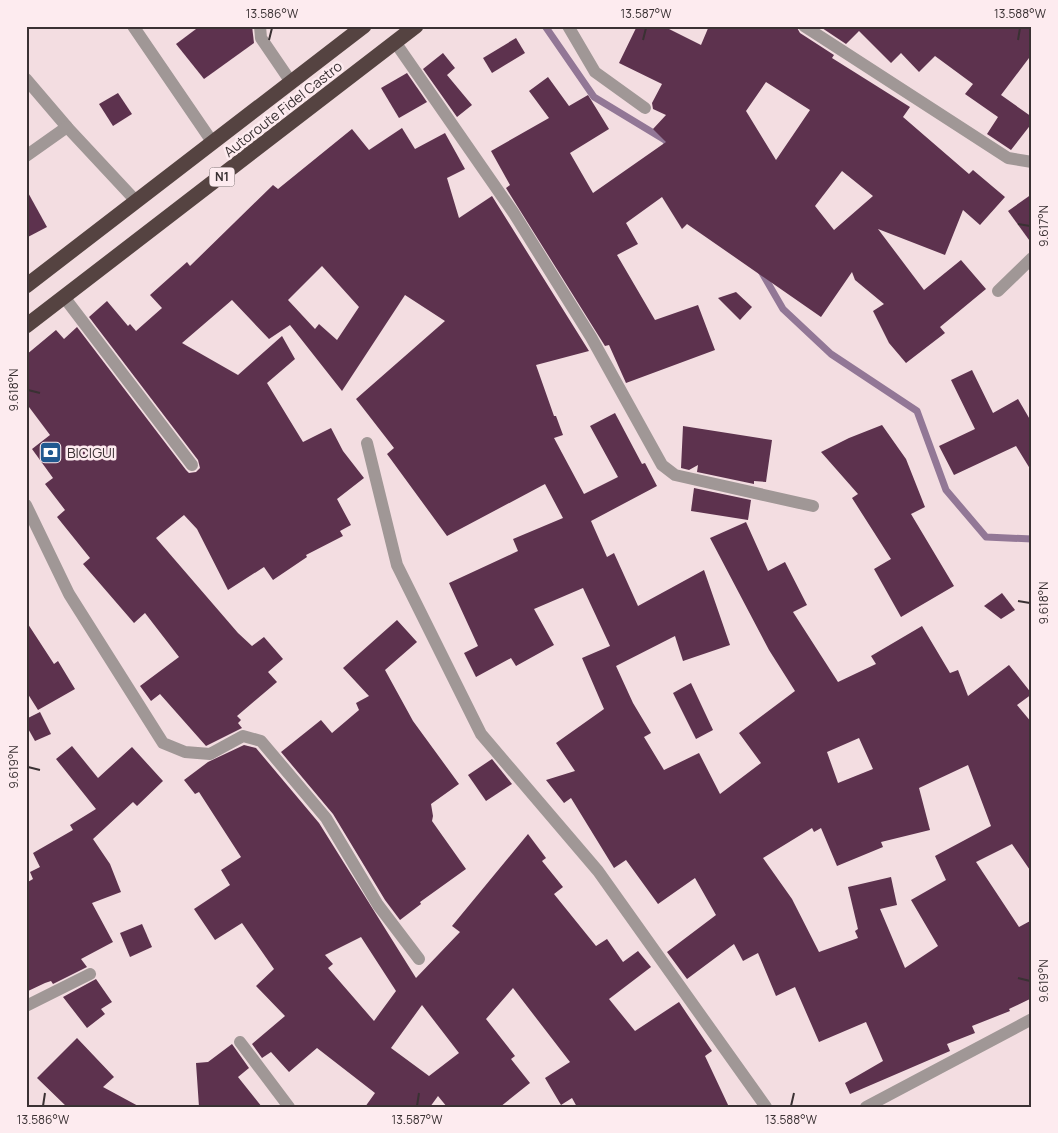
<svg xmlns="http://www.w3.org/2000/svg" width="1058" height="1133" viewBox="0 0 1058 1133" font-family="Manrope,sans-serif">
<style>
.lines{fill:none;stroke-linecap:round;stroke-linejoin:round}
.stream{stroke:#927796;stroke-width:7}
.building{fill:#5d324e;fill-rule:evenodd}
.minor{stroke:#a09796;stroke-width:12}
.highway{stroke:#554341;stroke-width:15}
.ticks{fill:none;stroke:#3a3133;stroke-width:2}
.labels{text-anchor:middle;stroke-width:5;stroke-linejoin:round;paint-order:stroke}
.shield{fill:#fdebef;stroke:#74696b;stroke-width:1}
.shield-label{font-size:12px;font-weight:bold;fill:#3a3133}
.street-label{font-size:14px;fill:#3a3133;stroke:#fdebef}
.poi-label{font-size:14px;fill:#3a3133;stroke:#fdebef;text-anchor:start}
.neatline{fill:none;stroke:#3a3133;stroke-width:2}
.ticks-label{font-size:12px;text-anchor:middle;fill:#3a3133}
</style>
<rect width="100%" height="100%" fill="#f3dde1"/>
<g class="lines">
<!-- stream -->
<g class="stream">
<polyline points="545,26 594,97 665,140 669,145"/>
<polyline points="761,271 783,309 831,354 917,411 946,490 986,537 1032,539"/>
</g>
</g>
<!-- building -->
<g class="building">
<polygon points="200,26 252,26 254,43 204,79 176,44"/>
<path d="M637,26H663L701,45L709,26H796L800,33L834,55L832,58L910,107L903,117L969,174L973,170L1005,197L980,225L963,210L945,255L878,229L924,290L961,260L986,289L940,327L945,333L906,363L889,343L873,311L884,304L855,280L852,272L821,317L687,224L682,229L662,197L626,223L638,244L617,255L655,320L698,305L715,350L626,383L609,345L605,346L506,188L510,185L491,151L549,118L529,91L548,77L569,106L588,95L609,129L570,153L593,193L666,142L653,129L666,115L653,109L652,103L662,84L619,63ZM766,82L810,110L776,160L746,111ZM842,171L873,196L834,230L815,206Z"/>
<polygon points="819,26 1032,26 1032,54 1001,95 1032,117 1032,123 1011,150 987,134 998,117 965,94 973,84 935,56 919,72 901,53 891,63 859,31 846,44"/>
<polygon points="516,38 525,53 492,73 483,58"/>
<polygon points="443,53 455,68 447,75 472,105 457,117 423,69"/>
<polygon points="407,73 427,102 399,118 381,88"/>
<polygon points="118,93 132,114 113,126 99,104"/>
<path d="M402,128L415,149L445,133L465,169L447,178L459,218L492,196L589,351L536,365L554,416H556L563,435L554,438L584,494L618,477L590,426L615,413L642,464L645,463L657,486L591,521L607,557L614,553L638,606L704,570L730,645L683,661L675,636L616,666L633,703L651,733L644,737L664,770L699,753L720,794L761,763L739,733L795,691L769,650L710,538L746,522L768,571L785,562L807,605L793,612L838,682L876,664L871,656L922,626L950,673L958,670L968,696L1009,665L1032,694L1017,705L1032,723V873L1012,844L976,862L1019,927L1032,920V998L1009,1009L1010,1011L972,1026L975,1033L947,1044L950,1051L850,1094L845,1083L883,1061L866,1022L819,1042L795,987L776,996L758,953L743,961L734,944L687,979L667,952L716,915L695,878L658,904L626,860L614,868L571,798L564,803L546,780L575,771L556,743L604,709L582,658L610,646L583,588L534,609L554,645L516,666L511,658L476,677L464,653L478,646L449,583L518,551L513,539L563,518L545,484L447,536L387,454L394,448L356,399L445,321L405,295L342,391L290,325L269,339L232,300L182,343L238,375L282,336L295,359L267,383L303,442L331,428L343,451L364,478L337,499L351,525L340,531L343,536L306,555L307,557L273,580L264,567L228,590L197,529L184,515L156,538L238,633L252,646L264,637L283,659L268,672L277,682L237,716L241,720L238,723L242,728L206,746L160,694L151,701L140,686L179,657L145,613L134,623L83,564L90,558L57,517L65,510L45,484L53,478L32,449L50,435L26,403V355L56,330L64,339L77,327L186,470L189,473L196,472L200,468L198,460L89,317L107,301L128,326L130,324L136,331L162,308L150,295L187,262L190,266L273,185L278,189L352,129L369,150ZM322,266L359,307L337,340L319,324L315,329L288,300ZM859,738L873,769L838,783L827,752ZM968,765L991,826L935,856L946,880L911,900L938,946L905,968L880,909L897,905L891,877L848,887L858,929L855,931L858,938L819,952L792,899L763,858L812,828L814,832L821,828L837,866L883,847L881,842L930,830L919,788Z"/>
<polygon points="26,189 47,227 26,238"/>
<polygon points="1032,194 1032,244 1008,211"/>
<polygon points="736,292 752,307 740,320 718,298"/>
<polygon points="972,370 993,413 1018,399 1032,423 1032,472 1016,446 954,475 939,446 975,429 951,380"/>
<polygon points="882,425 906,459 925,507 911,514 954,586 901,617 874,569 891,559 852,498 858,494 821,452 849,438"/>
<polygon points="683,426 772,440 766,482 754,481 754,484 697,472 698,465 689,470 681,468"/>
<polygon points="694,488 751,500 748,520 691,511"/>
<polygon points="1002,593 1015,610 1001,619 984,606"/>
<polygon points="397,620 417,642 385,670 413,721 459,784 431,804 433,816 432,821 466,869 420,902 421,904 400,920 385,900 333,814 281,752 321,720 332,733 359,710 356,703 369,696 343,668"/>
<polygon points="26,621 54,664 58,661 75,689 38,710 26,691"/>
<polygon points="691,683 713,730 696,739 673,693"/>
<polygon points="40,712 51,734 35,741 26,725 26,719"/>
<path d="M244,745L256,748L319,823L416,978L460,932L452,926L528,834L546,858L542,861L563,887L554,894L596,946L607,939L623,962L638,951L651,967L609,999L635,1031L679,1002L712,1051L705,1056L729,1107H577L572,1098L561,1105L545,1078L570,1062L513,988L486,1019L515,1056L511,1059L530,1083L500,1107H447L438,1096L430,1107H365L375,1093L317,1048L289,1072L271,1052L262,1058L252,1044L285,1016L256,986L274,969L242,923L215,940L194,909L230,885L221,870L241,857L199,792L195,794L184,780L208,762ZM361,937L396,991L374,1021L328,968L333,964L325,955ZM422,1005L459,1053L429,1076L391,1048Z"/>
<polygon points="72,746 98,778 132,747 163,781 137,806 133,802 93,839 110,864 121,892 92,903 113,942 81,959 87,967 53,984 51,981 45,983 26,992 26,883 33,879 30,872 40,867 33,853 73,830 70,825 96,809 56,759"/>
<polygon points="492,759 512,784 486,801 468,775"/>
<polygon points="142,924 152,947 130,957 120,933"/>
<polygon points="96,979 112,1002 101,1009 105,1014 87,1028 63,997"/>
<polygon points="77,1038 114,1077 103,1087 140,1107 67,1107 37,1078"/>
<polygon points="232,1044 249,1068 238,1077 262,1107 199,1107 196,1063 208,1062"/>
</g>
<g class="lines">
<!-- minor -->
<g class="minor">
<polyline points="133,26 213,143"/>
<polyline points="260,26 261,38 291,82"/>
<polyline points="568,26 595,72 645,108"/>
<polyline points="804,26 1008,158 1032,162"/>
<polyline points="395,42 513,212 591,337 662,465 675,475 813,506"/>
<polyline points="26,79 67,127 136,201"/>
<polyline points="26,156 67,127"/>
<polyline points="998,291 1032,258"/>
<polyline points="64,297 192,465"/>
<polyline points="367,443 397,565 481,734 598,871 766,1107"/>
<polyline points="26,505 69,594 163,743 185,752 210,754 243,736 261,741 326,818 378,905 419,959"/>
<polyline points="26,1006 90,974"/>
<polyline points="240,1042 289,1107"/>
<polyline points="866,1107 1032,1019"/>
</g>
<!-- highway -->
<g class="highway">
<polyline points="26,286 364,26"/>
<polyline points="26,326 416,26"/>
</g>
</g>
<!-- ticks -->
<path class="ticks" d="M269,40L272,28M643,40L646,28M1018,40L1020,28M1018,224L1030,226M28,390L40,393M1018,601L1030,603M28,767L40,770M1018,978L1030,981M43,1106L45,1093M417,1106L419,1093M791,1106L794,1093"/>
<!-- icons -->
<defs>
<symbol id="bank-square" viewBox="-11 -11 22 22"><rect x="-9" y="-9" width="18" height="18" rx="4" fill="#215990" stroke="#fdebef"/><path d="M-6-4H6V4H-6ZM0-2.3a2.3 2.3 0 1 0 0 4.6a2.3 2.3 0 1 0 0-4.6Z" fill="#fff"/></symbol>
</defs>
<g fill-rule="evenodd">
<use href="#bank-square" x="38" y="440" width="25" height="25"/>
</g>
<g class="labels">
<!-- shield labels -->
<rect class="shield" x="209.5" y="167.5" width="25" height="19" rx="4"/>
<g class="shield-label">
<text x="222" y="181">N1</text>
</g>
<!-- street labels -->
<g class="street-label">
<text transform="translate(283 109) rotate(-38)" y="5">Autoroute Fidel Castro</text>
</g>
<!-- poi labels -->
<g class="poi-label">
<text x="67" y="458">BICIGUI</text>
</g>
</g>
<!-- border -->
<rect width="1058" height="1133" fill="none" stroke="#fdebef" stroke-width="55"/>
<rect x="28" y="28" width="1002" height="1078" class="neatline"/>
<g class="ticks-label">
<text x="272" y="18">13.586°W</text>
<text x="646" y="18">13.587°W</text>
<text x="1020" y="18">13.588°W</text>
<text transform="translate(1044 226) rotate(-90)" y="4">9.617°N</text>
<text transform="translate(14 390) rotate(-90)" y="4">9.618°N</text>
<text transform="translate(1044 603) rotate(-90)" y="4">9.618°N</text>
<text transform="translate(14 767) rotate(-90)" y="4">9.619°N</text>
<text transform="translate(1044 981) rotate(-90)" y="4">9.619°N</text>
<text x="43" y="1124">13.586°W</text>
<text x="417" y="1124">13.587°W</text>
<text x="791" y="1124">13.588°W</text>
</g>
</svg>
